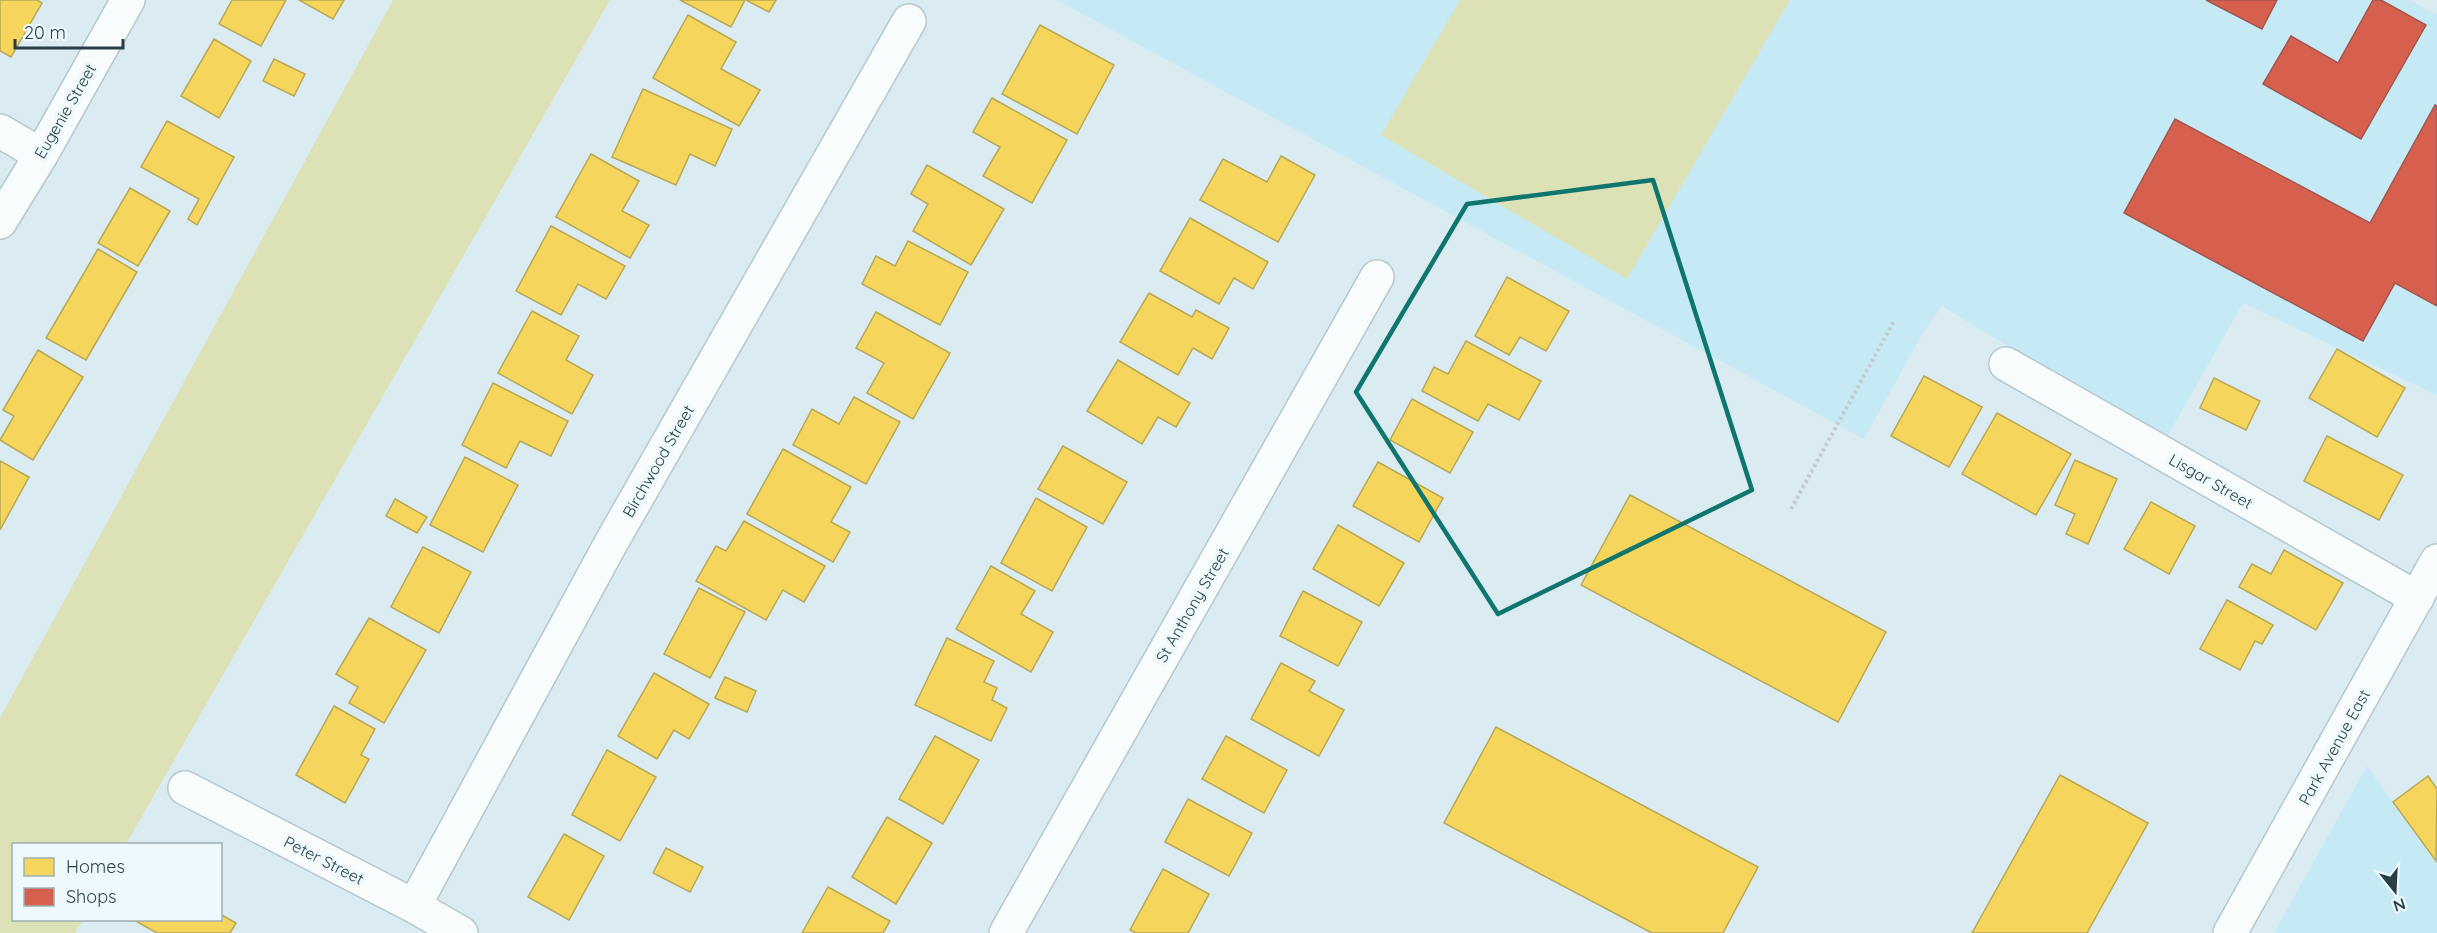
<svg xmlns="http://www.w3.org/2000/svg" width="2437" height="933" viewBox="0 0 2437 933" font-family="Quicksand,sans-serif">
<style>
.built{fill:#c6e9f6}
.green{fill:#dde1b6}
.homes{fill:#f6d55c;stroke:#b8a856;stroke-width:1.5}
.shops{fill:#d6604d;stroke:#a2564b;stroke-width:1.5}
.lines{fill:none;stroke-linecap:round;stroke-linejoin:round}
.street-casing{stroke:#b6c8cf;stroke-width:36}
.secondary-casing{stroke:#b6c8cf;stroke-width:36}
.path{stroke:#c3cbce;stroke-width:4;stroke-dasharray:3 3;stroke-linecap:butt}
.street{stroke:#f9fcfd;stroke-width:33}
.secondary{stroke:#f9fcfd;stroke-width:33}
.marked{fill:none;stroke:#0f766e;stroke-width:4.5;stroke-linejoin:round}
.labels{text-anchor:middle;stroke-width:6;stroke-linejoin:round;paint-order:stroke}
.street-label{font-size:16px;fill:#293e47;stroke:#eef9fd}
</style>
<rect width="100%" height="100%" fill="#daebf2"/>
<!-- built -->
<g class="built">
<polygon points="1057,0 2410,0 2437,15 2437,395 2243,303 2164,442 1942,306 1922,334 1864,439"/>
<polygon points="2367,766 2437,865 2437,933 2274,933"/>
</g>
<!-- green -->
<g class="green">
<polygon points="393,0 610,0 126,844 14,844 14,920 83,920 75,933 0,933 0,718"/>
<polygon points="1460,0 1790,0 1627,279 1381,135"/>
</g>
<!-- homes -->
<g class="homes">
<polygon points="0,0 37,0 42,3 11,57 0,51"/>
<polygon points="232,0 286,0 261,46 219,24"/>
<polygon points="299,0 344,0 333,19"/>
<polygon points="680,0 745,0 731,27"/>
<polygon points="746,0 776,0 769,12"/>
<polygon points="688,15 736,42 721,69 760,90 739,126 653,78"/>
<polygon points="1040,25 1114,65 1077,134 1002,94"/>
<polygon points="214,39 251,61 219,118 181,96"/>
<polygon points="274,59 305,74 294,96 263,81"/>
<polygon points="643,89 732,129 715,166 690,154 676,185 612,157"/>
<polygon points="992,98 1067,140 1032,203 983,176 1000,147 973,132"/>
<polygon points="167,121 234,157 197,225 188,219 199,199 141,167"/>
<polygon points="591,154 639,181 622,211 649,225 630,258 556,217"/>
<polygon points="1281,156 1315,175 1278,242 1200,200 1223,159 1267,182"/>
<polygon points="927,165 1004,209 971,265 913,231 928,204 911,194"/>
<polygon points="130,188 170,211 138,266 98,243"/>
<polygon points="1190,218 1268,262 1253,289 1234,278 1219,304 1160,271"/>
<polygon points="551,226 625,266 606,299 578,284 561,315 516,291"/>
<polygon points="908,241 968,272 940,325 862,284 876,256 895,266"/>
<polygon points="98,249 137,272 86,360 46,338"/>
<polygon points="1507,277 1569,311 1546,351 1520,337 1509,355 1475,336"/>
<polygon points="1149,293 1192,317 1196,310 1229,328 1212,359 1193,348 1178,375 1120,342"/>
<polygon points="532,311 579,336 566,360 593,375 572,414 498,373"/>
<polygon points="876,312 950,353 913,419 867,393 884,363 856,348"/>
<polygon points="1466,341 1541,381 1519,420 1488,404 1478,421 1422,391 1434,367 1448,374"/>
<polygon points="2337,349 2405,388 2377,437 2309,398"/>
<polygon points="38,350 83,377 33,460 0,440 14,416 3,410"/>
<polygon points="1118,360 1190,403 1176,427 1158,417 1142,444 1087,411"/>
<polygon points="1924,376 1982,407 1949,467 1891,436"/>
<polygon points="2214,378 2260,401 2246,430 2200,408"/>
<polygon points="493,383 568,421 551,456 520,441 506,468 462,445"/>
<polygon points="854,397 900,422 866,484 793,445 812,409 839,424"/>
<polygon points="1412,399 1473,432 1450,473 1390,440"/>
<polygon points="1997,413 2071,454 2036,515 1962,474"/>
<polygon points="2327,436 2403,475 2379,520 2304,481"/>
<polygon points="1063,446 1127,482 1103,524 1038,489"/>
<polygon points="783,449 851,487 831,522 850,532 833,562 747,514"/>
<polygon points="465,457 518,485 483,552 430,525"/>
<polygon points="2075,460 2117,479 2088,544 2066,534 2075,514 2055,505"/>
<polygon points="0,461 29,477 0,530"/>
<polygon points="1378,462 1443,498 1419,542 1353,506"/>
<polygon points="1630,495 1886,632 1838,722 1581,585"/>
<polygon points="1036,498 1087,527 1052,591 1001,563"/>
<polygon points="395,499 427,517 417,533 386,516"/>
<polygon points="2151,502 2195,526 2169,574 2124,549"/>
<polygon points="744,521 825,566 804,602 783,590 766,620 696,581 716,546 726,551"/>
<polygon points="1338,525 1404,563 1379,606 1313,569"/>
<polygon points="423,547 471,572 439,633 391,607"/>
<polygon points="2284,550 2343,583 2316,630 2239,587 2252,564 2271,574"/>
<polygon points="991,566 1035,591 1021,614 1053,632 1031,672 956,629"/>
<polygon points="699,588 745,612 710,678 664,654"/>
<polygon points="1303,591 1362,622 1338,666 1280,636"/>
<polygon points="2227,600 2273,625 2262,644 2255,641 2240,670 2200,649"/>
<polygon points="369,618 426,650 384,723 349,703 358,687 336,674"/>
<polygon points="947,638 994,661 984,682 997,688 992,700 1007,708 991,741 915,705"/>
<polygon points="1281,663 1315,681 1309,691 1344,710 1319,756 1251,719"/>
<polygon points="654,673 709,704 689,739 674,730 657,759 618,736"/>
<polygon points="725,677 756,691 747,712 715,698"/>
<polygon points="334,706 375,729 361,755 369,759 345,803 296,775"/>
<polygon points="1496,727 1758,867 1723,933 1652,933 1444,823"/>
<polygon points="935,736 979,760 943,824 899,799"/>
<polygon points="1226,736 1287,770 1264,813 1202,779"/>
<polygon points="607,750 656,777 620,841 572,815"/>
<polygon points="2060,775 2148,823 2087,933 1972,933"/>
<polygon points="2428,776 2437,789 2436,861 2393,802"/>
<polygon points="1188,799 1252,833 1229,876 1165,842"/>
<polygon points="887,817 932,843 896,904 852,877"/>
<polygon points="564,834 604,856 569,920 528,897"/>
<polygon points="666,848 703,867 690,892 653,873"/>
<polygon points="1163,869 1209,894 1188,933 1136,933 1130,930"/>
<polygon points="828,887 890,921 883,933 802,933"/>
<polygon points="220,914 236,923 230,933 157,933 134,920 220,920"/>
</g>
<!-- shops -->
<g class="shops">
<polygon points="2206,0 2277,0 2262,29"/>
<polygon points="2373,0 2381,0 2426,25 2361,139 2263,84 2291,36 2338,63"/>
<polygon points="2435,105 2437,106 2437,306 2395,283 2363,341 2124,213 2175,119 2370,223"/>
</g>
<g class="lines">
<defs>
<g id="street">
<polyline points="0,131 41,155"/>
<polyline points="0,222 41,155 128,0"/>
<polyline points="2006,364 2417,598"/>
<polyline points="185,788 414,906 461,933"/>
<polyline points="414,906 611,543 909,21"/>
<polyline points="1006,933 1377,277"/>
</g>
<polyline id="secondary" points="2230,933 2437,561"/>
</defs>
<!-- street casing -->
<use href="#street" class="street-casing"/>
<!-- secondary casing -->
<use href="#secondary" class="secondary-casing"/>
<!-- path -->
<polyline class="path" points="1791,509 1894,321"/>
<!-- street -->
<use href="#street" class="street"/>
<!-- secondary -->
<use href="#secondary" class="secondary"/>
</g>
<!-- marked area -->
<path class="marked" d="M1653,180L1752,490L1498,614L1356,392L1467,204Z"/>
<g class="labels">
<!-- street labels -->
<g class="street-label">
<text transform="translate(65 111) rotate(-60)" y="6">Eugenie Street</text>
<text transform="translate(658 461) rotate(-60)" y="6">Birchwood Street</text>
<text transform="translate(2211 481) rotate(30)" y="6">Lisgar Street</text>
<text transform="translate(1192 605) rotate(-60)" y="6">St Anthony Street</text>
<text transform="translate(2334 747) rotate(-61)" y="6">Park Avenue East</text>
<text transform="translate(324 860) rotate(27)" y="6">Peter Street</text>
</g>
</g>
<!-- legend -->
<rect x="12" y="843" width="210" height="78" fill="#eef9fd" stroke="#9faeb4" stroke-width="1.5"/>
<rect x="24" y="858" width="30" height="18" fill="#f6d55c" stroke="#9faeb4" stroke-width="1.5"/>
<text x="66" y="873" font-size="18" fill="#293e47">Homes</text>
<rect x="24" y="888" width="30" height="18" fill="#d6604d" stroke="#9faeb4" stroke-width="1.5"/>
<text x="66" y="903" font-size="18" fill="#293e47">Shops</text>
<!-- north arrow -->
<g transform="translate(2395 891) rotate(162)" stroke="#eef9fd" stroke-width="4.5" paint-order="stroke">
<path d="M0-4.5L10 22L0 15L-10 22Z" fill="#293e47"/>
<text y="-9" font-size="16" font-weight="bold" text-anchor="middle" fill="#293e47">N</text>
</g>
<!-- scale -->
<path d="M15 39v9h108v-9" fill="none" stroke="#293e47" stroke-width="3"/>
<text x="24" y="39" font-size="18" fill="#293e47" stroke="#eef9fd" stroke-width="4.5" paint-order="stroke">20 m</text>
</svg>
